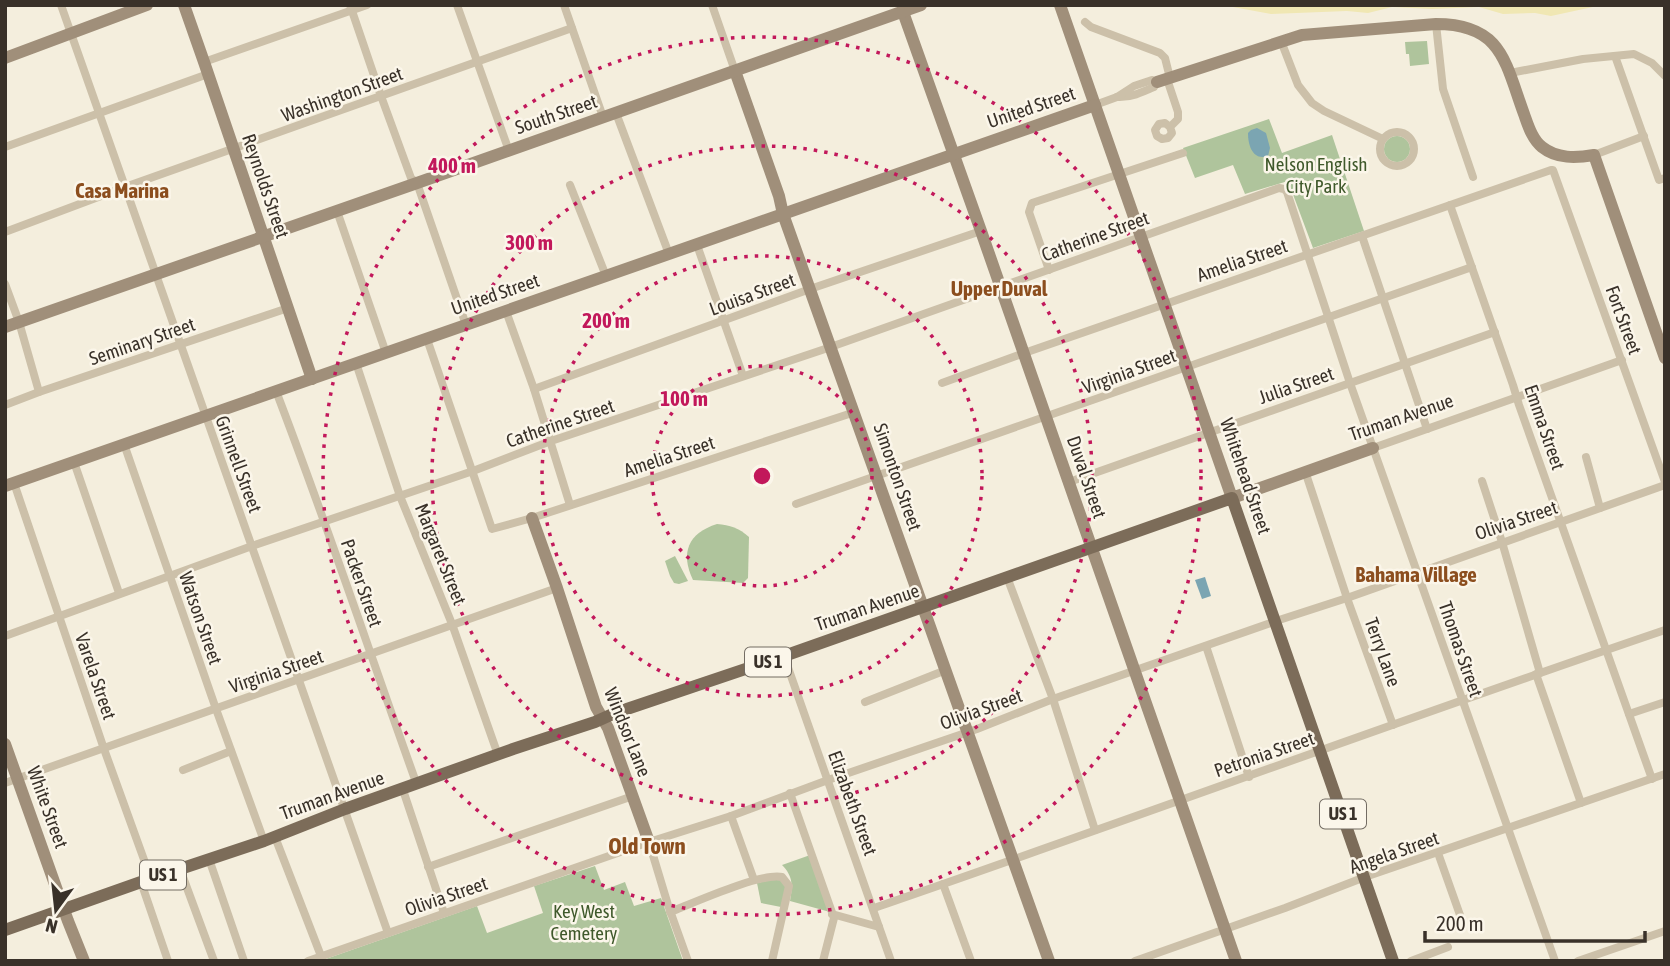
<svg xmlns="http://www.w3.org/2000/svg" width="1670" height="966" viewBox="0 0 1670 966" font-family="'Asap Condensed',sans-serif">
<style>
.green{fill:#afc49c}
.sand{fill:#f0e7b3}
.water{fill:#7ba5b2}
.lines{fill:none;stroke-linecap:round;stroke-linejoin:round}
.street{stroke:#ccc0a9;stroke-width:8}
.secondary{stroke:#a08f7a;stroke-width:12}
.primary{stroke:#7c6c59;stroke-width:12}
.ring{fill:none;stroke:#c2185b;stroke-width:3.5;stroke-dasharray:3.5 7}
.labels{text-anchor:middle;stroke-width:5;stroke-linejoin:round;paint-order:stroke}
.shield{fill:#fbf6ea;stroke:#736c63;stroke-width:2}
.shield-label{font-size:18px;font-weight:bold;fill:#393129}
.street-label{font-size:19px;fill:#393129;stroke:#fbf6ea}
.park-label{font-size:19px;fill:#3f592b;stroke:#fbf6ea}
.neighbourhood-label{font-size:21px;font-weight:bold;fill:#8c4e1e;stroke:#fbf6ea}
.quarter-label{font-size:23px;font-weight:bold;fill:#8c4e1e;stroke:#fbf6ea}
.centre{fill:#c2185b;stroke:#fbf6ea;stroke-width:3.5}
.ring-label{font-size:21px;text-anchor:middle;font-weight:bold;fill:#c2185b;stroke:#fbf6ea;stroke-width:5;stroke-linejoin:round;paint-order:stroke}
</style>
<rect width="100%" height="100%" fill="#f4eedd"/>
<!-- green -->
<g class="green">
<polygon points="1427,41 1429,64 1410,66 1409,54 1406,54 1405,42"/>
<polygon points="1269,119 1282,153 1332,135 1364,231 1313,248 1288,181 1245,194 1233,165 1195,178 1183,148"/>
<circle cx="1397" cy="149" r="13"/>
<path d="M717,524C730,525 739,528 749,537L748,578L743,583L693,580C680,553 688,533 717,524Z"/>
<polygon points="675,556 688,581 679,584 674,583 670,576 665,561"/>
<path d="M813,854L830,912L790,901C793,886 793,876 782,865Z"/>
<polygon points="595,866 604,890 625,882 634,906 661,898 683,961 320,961 477,906 487,933 543,913 534,886"/>
<polygon points="780,878 786,885 781,907 761,903 757,883"/>
</g>
<!-- sand -->
<polygon class="sand" points="1222,5 1602,5 1551,16 1535,13 1503,14 1479,7 1432,9 1392,7 1368,13 1347,11 1271,14"/>
<!-- water -->
<g class="water">
<path d="M1257,128L1266,133L1270,148L1268,156C1253,161 1248,146 1248,133L1251,130Z"/>
<polygon points="1205,577 1211,596 1202,599 1195,580"/>
</g>
<g class="lines">
<!-- street -->
<g class="street">
<polyline points="61,5 388,933"/>
<polyline points="350,5 381,96 411,178 417,183 466,325"/>
<polyline points="457,5 509,151"/>
<polyline points="564,5 603,117"/>
<polyline points="712,5 735,71"/>
<polyline points="1085,22 1091,27 1160,53 1165,58 1170,78"/>
<polyline points="1436,24 1443,89 1473,177"/>
<polyline points="1281,41 1298,85 1312,103 1324,111 1383,139"/>
<polyline points="1615,56 1659,180 1665,178"/>
<polyline points="204,62 367,5"/>
<polyline points="1510,73 1583,59 1634,54 1652,63 1665,76"/>
<polyline points="1167,79 1178,112 1178,119 1170,127 1172,133 1168,138 1162,139 1157,136 1155,130 1159,124 1165,123 1170,127"/>
<path d="M1117,97C1130,98 1143,92 1154,87L1157,82"/>
<polyline points="1095,105 1117,97 1134,86 1152,80 1157,82"/>
<polyline points="616,113 669,254"/>
<circle cx="1397" cy="149" r="17"/>
<polyline points="5,147 208,74"/>
<polyline points="1594,155 1644,136"/>
<polyline points="570,185 606,276"/>
<polyline points="1450,205 1513,385 1519,405 1652,779"/>
<polyline points="337,211 386,353"/>
<polyline points="5,232 125,187 572,28"/>
<polyline points="1362,236 1427,429"/>
<polyline points="697,245 743,376"/>
<polyline points="1049,270 1029,212 1032,203 1183,153"/>
<polyline points="5,284 19,322 39,392"/>
<polyline points="506,311 534,389 570,505"/>
<polyline points="427,339 492,529 532,518 855,412"/>
<polyline points="356,363 400,496 452,624 498,755"/>
<polyline points="942,383 1030,351 1551,170 1553,170 1665,482"/>
<polyline points="534,389 810,289 981,231"/>
<path d="M276,391C326,521 370,654 417,785"/>
<polyline points="5,405 39,392 288,308"/>
<polyline points="124,444 216,709 264,841"/>
<polyline points="1373,448 1622,360"/>
<polyline points="1586,457 1600,508"/>
<polyline points="74,462 119,593"/>
<polyline points="1305,471 1347,598 1393,725"/>
<polyline points="1482,481 1502,542 1540,673"/>
<polyline points="1069,482 1495,332"/>
<polyline points="14,483 104,749 151,879"/>
<polyline points="796,504 1472,267"/>
<polyline points="1007,577 1053,699 1095,830"/>
<polyline points="5,636 252,546 473,471 551,441 825,349 1279,188 1284,189 1287,192 1350,383 1555,961"/>
<polyline points="1206,646 1249,777"/>
<polyline points="784,656 891,961"/>
<polyline points="1536,674 1581,803"/>
<polyline points="865,702 946,670"/>
<polyline points="1629,714 1665,702"/>
<polyline points="183,770 231,751"/>
<polyline points="5,783 557,588"/>
<polyline points="403,790 444,913"/>
<polyline points="790,793 834,918 823,961"/>
<polyline points="731,816 754,880"/>
<polyline points="275,837 321,956"/>
<polyline points="649,842 668,905 688,961"/>
<polyline points="1438,853 1460,915"/>
<polyline points="209,859 244,961"/>
<polyline points="428,867 633,796"/>
<polyline points="180,869 214,961"/>
<polyline points="141,882 168,961"/>
<polyline points="943,884 971,961"/>
<path d="M874,908C1138,817 1400,720 1665,630"/>
<path d="M670,912C693,903 762,872 782,877L789,886L772,961"/>
<polyline points="832,914 879,927"/>
<polyline points="308,961 649,842 731,816 828,780 977,729 1053,699 1276,621 1347,598 1665,485"/>
<polyline points="1135,961 1285,908 1365,877 1665,774"/>
<polyline points="1411,961 1448,947"/>
<polyline points="1578,961 1665,931"/>
</g>
<!-- secondary -->
<g class="secondary">
<polyline points="184,5 204,62 312,379"/>
<polyline points="1060,5 1232,498 1373,448"/>
<polyline points="903,12 981,231 1236,961"/>
<polyline points="5,58 147,5"/>
<polyline points="735,71 779,196 783,214 1049,961"/>
<path d="M1157,82L1302,35L1436,24C1502,24 1505,62 1524,114C1528,125 1532,139 1542,147C1557,159 1576,158 1594,155L1665,358"/>
<polyline points="5,327 417,183 921,5"/>
<polyline points="5,486 1095,105"/>
<polyline points="532,518 557,588 596,707 608,728 649,842"/>
<polyline points="5,744 68,921 84,961"/>
</g>
<!-- primary -->
<polyline class="primary" points="5,930 141,882 264,841 345,809 513,749 595,722 615,713 784,656 1232,498 1393,961"/>
</g>
<!-- distance rings -->
<g class="ring">
<circle cx="762" cy="476" r="110"/>
<circle cx="762" cy="476" r="220"/>
<circle cx="762" cy="476" r="330"/>
<circle cx="762" cy="476" r="439"/>
</g>
<g class="labels">
<!-- shield labels -->
<g class="shield">
<rect x="745" y="647.5" width="46" height="29" rx="5"/>
<rect x="1320" y="799.5" width="46" height="29" rx="5"/>
<rect x="140" y="860.5" width="46" height="29" rx="5"/>
</g>
<g class="shield-label">
<text x="768" y="668">US 1</text>
<text x="1343" y="820">US 1</text>
<text x="163" y="881">US 1</text>
</g>
<!-- street labels -->
<g class="street-label">
<text transform="translate(342 94) rotate(-20)" y="7">Washington Street</text>
<text transform="translate(1031 107) rotate(-19)" y="7">United Street</text>
<text transform="translate(556 114) rotate(-19)" y="7">South Street</text>
<text transform="translate(266 186) rotate(71)" y="7">Reynolds Street</text>
<text transform="translate(1095 236) rotate(-20)" y="7">Catherine Street</text>
<text transform="translate(1242 260) rotate(-19)" y="7">Amelia Street</text>
<text transform="translate(495 294) rotate(-19)" y="7">United Street</text>
<text transform="translate(752 294) rotate(-20)" y="7">Louisa Street</text>
<text transform="translate(1624 320) rotate(70)" y="7">Fort Street</text>
<text transform="translate(142 341) rotate(-19)" y="7">Seminary Street</text>
<text transform="translate(1129 371) rotate(-20)" y="7">Virginia Street</text>
<text transform="translate(1296 385) rotate(-19)" y="7">Julia Street</text>
<text transform="translate(1401 417) rotate(-19)" y="7">Truman Avenue</text>
<text transform="translate(560 423) rotate(-19)" y="7">Catherine Street</text>
<text transform="translate(1545 427) rotate(71)" y="7">Emma Street</text>
<text transform="translate(669 456) rotate(-18)" y="7">Amelia Street</text>
<text transform="translate(239 464) rotate(70)" y="7">Grinnell Street</text>
<text transform="translate(1246 476) rotate(71)" y="7">Whitehead Street</text>
<text transform="translate(898 477) rotate(71)" y="7">Simonton Street</text>
<text transform="translate(1087 477) rotate(71)" y="7">Duval Street</text>
<text transform="translate(1516 520) rotate(-19)" y="7">Olivia Street</text>
<text transform="translate(441 554) rotate(68)" y="7">Margaret Street</text>
<text transform="translate(362 583) rotate(71)" y="7">Packer Street</text>
<text transform="translate(867 607) rotate(-19)" y="7">Truman Avenue</text>
<text transform="translate(201 618) rotate(71)" y="7">Watson Street</text>
<text transform="translate(1461 649) rotate(71)" y="7">Thomas Street</text>
<text transform="translate(1383 652) rotate(70)" y="7">Terry Lane</text>
<text transform="translate(276 671) rotate(-19)" y="7">Virginia Street</text>
<text transform="translate(96 676) rotate(71)" y="7">Varela Street</text>
<text transform="translate(981 709) rotate(-20)" y="7">Olivia Street</text>
<text transform="translate(628 732) rotate(68)" y="7">Windsor Lane</text>
<text transform="translate(1264 754) rotate(-19)" y="7">Petronia Street</text>
<text transform="translate(332 795) rotate(-20)" y="7">Truman Avenue</text>
<text transform="translate(853 803) rotate(70)" y="7">Elizabeth Street</text>
<text transform="translate(48 807) rotate(70)" y="7">White Street</text>
<text transform="translate(1394 852) rotate(-19)" y="7">Angela Street</text>
<text transform="translate(446 896) rotate(-19)" y="7">Olivia Street</text>
</g>
<!-- park labels -->
<g class="park-label">
<text x="1316" y="171">Nelson English<tspan x="1316" dy="22">City Park</tspan></text>
<text x="584" y="918">Key West<tspan x="584" dy="22">Cemetery</tspan></text>
</g>
<!-- neighbourhood labels -->
<g class="neighbourhood-label">
<text x="122" y="198">Casa Marina</text>
<text x="999" y="296">Upper Duval</text>
<text x="1416" y="582">Bahama Village</text>
</g>
<!-- quarter labels -->
<g class="quarter-label">
<text x="647" y="854">Old Town</text>
</g>
</g>
<circle cx="762" cy="476" r="10" class="centre"/>
<g class="ring-label">
<text x="452" y="173">400 m</text>
<text x="529" y="250">300 m</text>
<text x="606" y="328">200 m</text>
<text x="684" y="406">100 m</text>
</g>
<!-- border -->
<rect width="1670" height="966" fill="none" stroke="#393129" stroke-width="14"/>
<!-- north arrow -->
<g transform="translate(56 910) rotate(195)" stroke="#fbf6ea" stroke-width="5" paint-order="stroke">
<path d="M0-5L12 26L0 18L-12 26Z" fill="#393129"/>
<text y="-10" font-size="19" font-weight="bold" text-anchor="middle" fill="#393129">N</text>
</g>
<!-- scale -->
<path d="M1425 931v10h220v-10" fill="none" stroke="#393129" stroke-width="3.5"/>
<text x="1436" y="931" font-size="21" fill="#393129" stroke="#fbf6ea" stroke-width="5" paint-order="stroke">200 m</text>
</svg>
